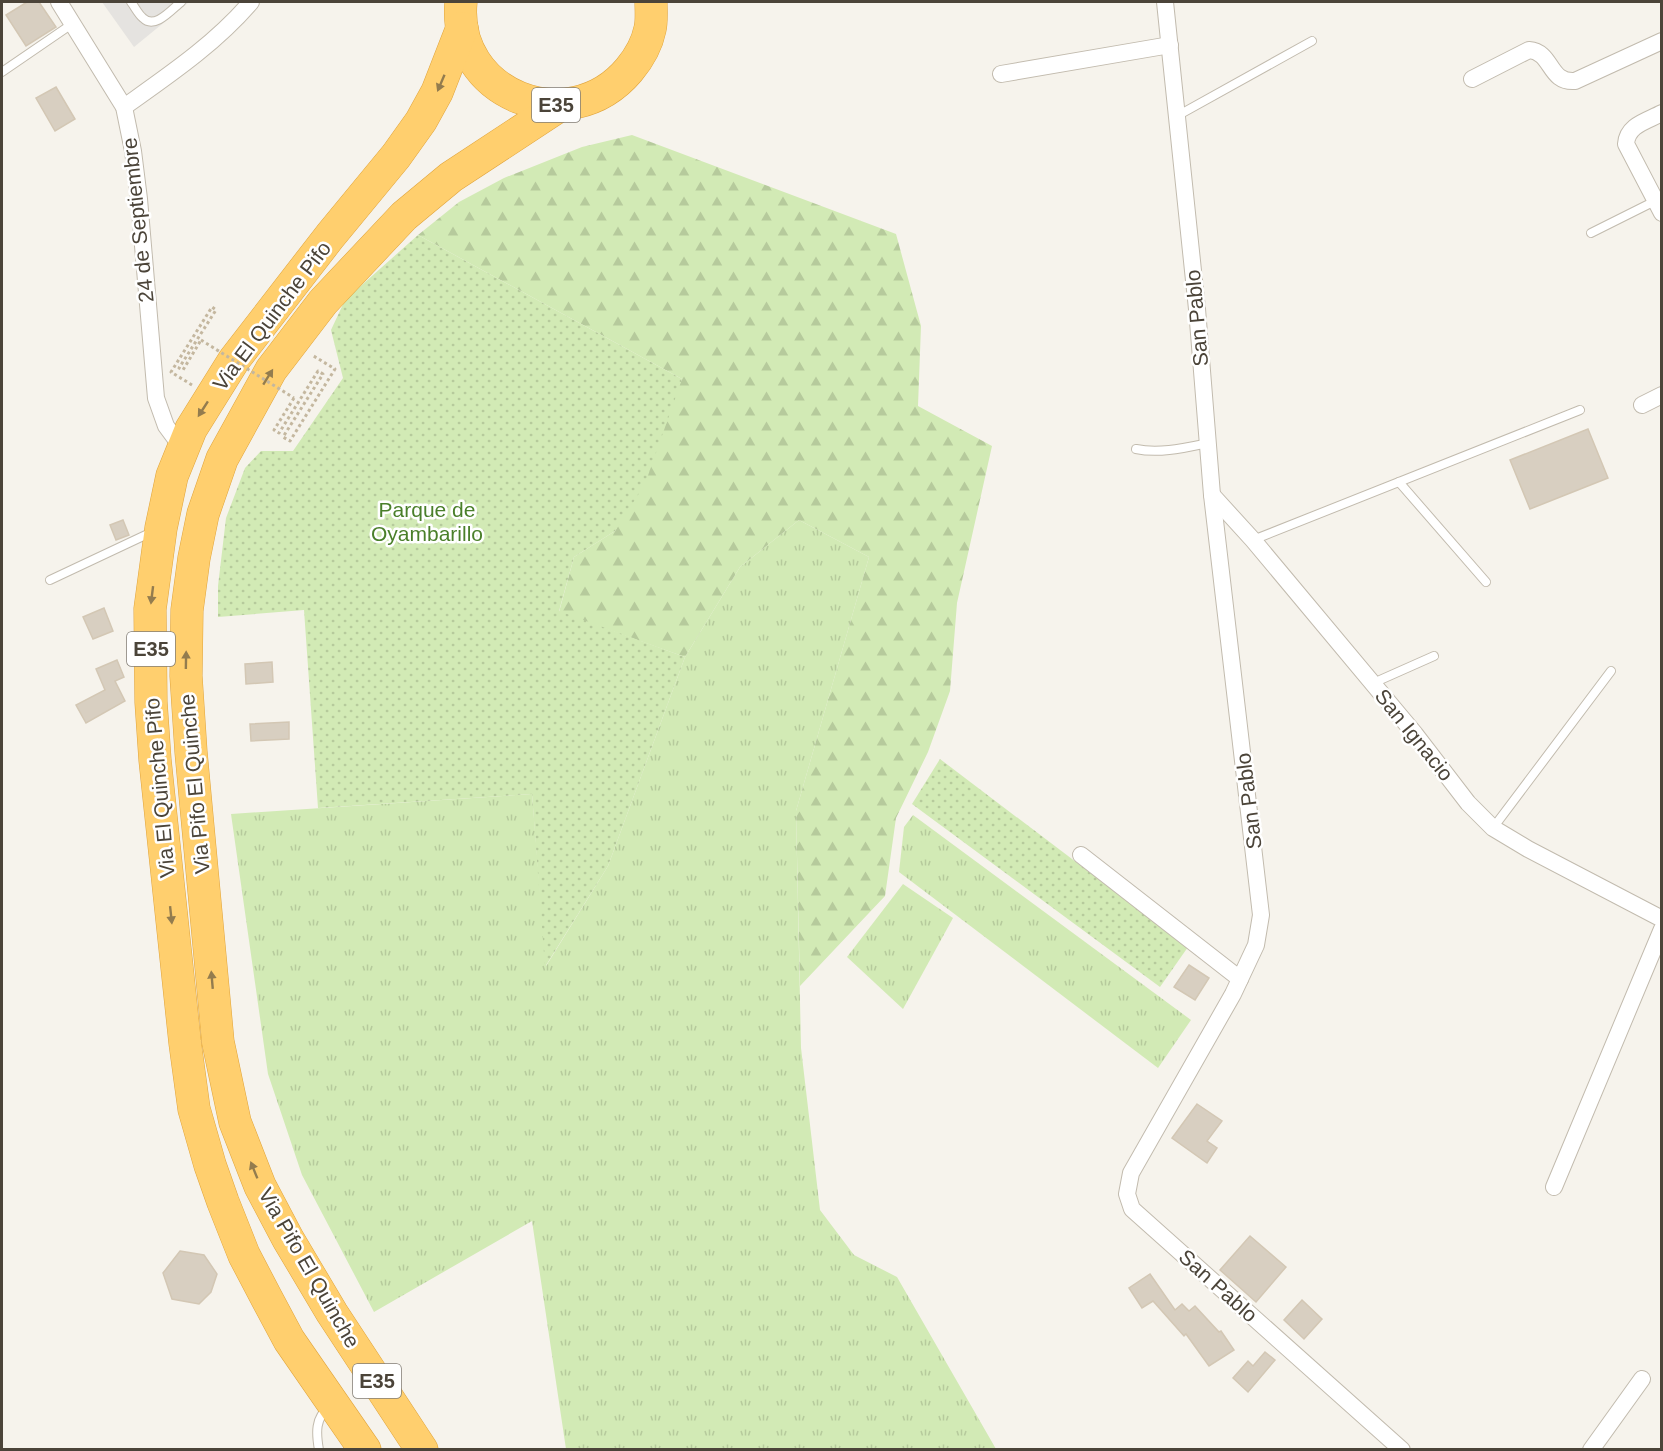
<svg xmlns="http://www.w3.org/2000/svg" width="1663" height="1451" viewBox="0 0 1663 1451" font-family="Helvetica,sans-serif">
<style>
.grass{fill:url(#grass-tufts)}
.forest{fill:url(#forest-firs)}
.park{fill:url(#park-dots)}
.parking{fill:#e5e3e0}
.building{fill:#d8cfc1;stroke:#d3c7b4;stroke-width:1.5}
.lines{fill:none;stroke-linecap:round;stroke-linejoin:round}
.lane-casing{stroke:#c2bbae;stroke-width:10}
.street-casing{stroke:#c2bbae;stroke-width:18}
.highway-casing{stroke:#e0a43c;stroke-width:33}
.path{stroke:#c4b79f;stroke-width:3;stroke-dasharray:3 3;stroke-linecap:butt}
.lane{stroke:#fff;stroke-width:8}
.street{stroke:#fff;stroke-width:16}
.highway{stroke:#ffcf6e;stroke-width:32}
.path-bridge{stroke:#c4b79f;stroke-width:3;stroke-dasharray:3 3;stroke-linecap:butt}
.oneway{fill:#937c4e}
.labels{text-anchor:middle;stroke-width:5;stroke-linejoin:round;paint-order:stroke}
.shield{fill:#fff;stroke:#817c74;stroke-width:1.5}
.shield-label{font-size:20px;font-weight:bold;fill:#4b4439}
.street-label{font-size:21px;fill:#4b4439;stroke:#fff}
.park-label{font-size:21px;fill:#4a7f2a;stroke:#fff}
</style>
<defs>
<pattern id="grass-tufts" width="24" height="20" patternUnits="userSpaceOnUse" patternTransform="scale(1.5)"><rect width="24" height="20" fill="#d2eab5"/><path d="M3 7l-1-3M5 7V3M7 7l1-3M15 17l-1-3M17 17v-4M19 17l1-3" fill="none" stroke="#b6ca9c"/></pattern>
<pattern id="forest-firs" width="22" height="20" patternUnits="userSpaceOnUse" patternTransform="scale(1.5)"><rect width="22" height="20" fill="#d2eab5"/><path d="M5 1l3.5 6h-7zM16 11l3.5 6h-7z" fill="#b6ca9c"/></pattern>
<pattern id="park-dots" width="8" height="8" patternUnits="userSpaceOnUse" patternTransform="scale(1.5)"><rect width="8" height="8" fill="#d2eab5"/><path d="M2 2h.1M6 6h.1" fill="none" stroke="#b6ca9c" stroke-width="1.8" stroke-linecap="round"/></pattern>
</defs>
<rect width="100%" height="100%" fill="#f6f3ec"/>
<!-- grass -->
<g class="grass">
<polygon points="799,520 869,557 796,811 801,1048 820,1210 854,1255 897,1277 996,1449 566,1449 532,1221 374,1312 302,1175 268,1074 231,814 532,794 546,966 608,866 685,657 740,567"/>
<polygon points="913,815 1191,1020 1158,1068 899,872 904,827"/>
<polygon points="903,884 953,918 903,1009 847,957"/>
</g>
<!-- forest -->
<polygon class="forest" points="632,135 896,234 921,326 918,406 992,446 957,603 950,691 928,752 896,818 885,896 800,986 796,811 869,557 799,520 740,567 685,657 559,612 574,557 615,531 682,379 418,235 459,202 504,178 582,147"/>
<!-- park -->
<g class="park">
<polygon points="418,235 682,379 645,484 615,531 574,557 559,611 685,657 608,866 545,967 532,794 318,808 304,610 218,617 218,586 226,518 245,468 261,451 293,451 343,378 331,330 345,300"/>
<polygon points="940,759 1188,947 1160,987 912,804"/>
</g>
<!-- parking -->
<polygon class="parking" points="102,2 189,2 134,47"/>
<!-- building -->
<g class="building">
<polygon points="27,2 39,2 56,27 26,46 6,15"/>
<polygon points="56,87 75,119 55,131 36,98"/>
<polygon points="1588,429 1608,478 1530,509 1510,460"/>
<polygon points="123,520 129,535 116,540 110,525"/>
<polygon points="104,608 113,631 93,639 83,617"/>
<polygon points="117,660 124,677 115,681 125,701 86,723 76,705 105,690 96,669"/>
<polygon points="272,662 273,682 246,684 245,664"/>
<polygon points="289,722 289,739 251,741 250,724"/>
<polygon points="1189,965 1209,978 1195,1000 1174,987"/>
<polygon points="1197,1104 1222,1121 1207,1141 1217,1148 1207,1163 1172,1138"/>
<polygon points="1250,1236 1286,1267 1256,1302 1220,1270"/>
<polygon points="180,1251 204,1255 217,1274 211,1292 199,1304 172,1299 163,1273"/>
<polygon points="1150,1274 1175,1310 1182,1304 1189,1311 1195,1306 1219,1332 1221,1331 1234,1350 1209,1366 1186,1334 1184,1336 1153,1301 1142,1308 1129,1288"/>
<polygon points="1302,1300 1322,1319 1304,1339 1284,1320"/>
<polygon points="1265,1352 1275,1360 1248,1392 1233,1378 1248,1361 1253,1366"/>
</g>
<g class="lines">
<defs>
<g id="lane">
<path d="M131,2C135,7 138,14 143,18C155,30 172,9 181,2"/>
<polyline points="2,72 72,24"/>
<polyline points="1177,116 1312,41"/>
<polyline points="1591,233 1655,201"/>
<path d="M1136,449C1159,454 1184,448 1208,443"/>
<polyline points="1399,482 1486,582"/>
<polyline points="1253,540 1580,410"/>
<polyline points="50,580 152,532"/>
<polyline points="1375,686 1380,680 1434,656"/>
<polyline points="1493,828 1611,671"/>
<path d="M319,1450C316,1433 315,1418 329,1407"/>
</g>
<g id="street">
<polyline points="59,2 124,107 133,151 139,199 156,398 166,426 183,449"/>
<polyline points="1165,2 1197,309 1212,495 1261,915 1256,945 1233,994 1131,1173 1127,1194 1132,1209 1402,1450"/>
<polyline points="1001,74 1170,45"/>
<path d="M1472,79L1529,50C1553,52 1548,83 1575,81L1662,41"/>
<path d="M124,107C169,75 215,44 251,2"/>
<path d="M1662,113C1647,121 1627,125 1626,144L1662,213"/>
<polyline points="1642,405 1662,395"/>
<polyline points="1212,495 1253,540 1415,734 1468,803 1493,828 1528,849 1662,919"/>
<polyline points="1081,855 1240,979"/>
<polyline points="1554,1187 1662,929"/>
<polyline points="1591,1450 1642,1379"/>
</g>
<g id="highway">
<path d="M461,2C452,95 569,141 629,70C639,58 647,44 650,29C652,21 651,10 651,2"/>
<polyline points="365,1450 289,1340 266,1297 244,1255 223,1202 210,1165 194,1109 185,1043 155,760 151,702 150,609 161,528 172,476 191,429 234,360 330,236 396,156 421,121 437,92 462,28"/>
<polyline points="422,1450 332,1313 288,1239 260,1186 235,1122 218,1042 191,752 186,676 187,610 194,558 203,514 222,459 271,370 323,302 404,216 451,177 559,106"/>
</g>
</defs>
<!-- lane casing -->
<use href="#lane" class="lane-casing"/>
<!-- street casing -->
<use href="#street" class="street-casing"/>
<!-- highway casing -->
<use href="#highway" class="highway-casing"/>
<!-- path -->
<g class="path">
<polyline points="192,385 171,372 212,307 216,310 179,368 183,370 201,340"/>
<polyline points="294,398 274,430 279,433 318,371 323,374 283,437 290,441 335,369 312,355"/>
</g>
<!-- lane -->
<use href="#lane" class="lane"/>
<!-- street -->
<use href="#street" class="street"/>
<!-- highway -->
<use href="#highway" class="highway"/>
<!-- path-bridge -->
<polyline class="path-bridge" points="201,340 294,398"/>
</g>
<!-- one-way arrows -->
<defs><path id="oneway-solid" d="M-6-.8H1V-3.2L6.5 0L1 3.2V.8H-6Z" transform="scale(1.5)"/></defs>
<g class="oneway">
<use href="#oneway-solid" transform="translate(441 83) rotate(113)"/>
<use href="#oneway-solid" transform="translate(268 377) rotate(-58)"/>
<use href="#oneway-solid" transform="translate(203 409) rotate(123)"/>
<use href="#oneway-solid" transform="translate(152 595) rotate(97)"/>
<use href="#oneway-solid" transform="translate(186 660) rotate(-89)"/>
<use href="#oneway-solid" transform="translate(171 915) rotate(84)"/>
<use href="#oneway-solid" transform="translate(212 980) rotate(-95)"/>
<use href="#oneway-solid" transform="translate(254 1170) rotate(-112)"/>
</g>
<g class="labels">
<!-- shield labels -->
<g class="shield">
<rect x="532" y="88" width="48" height="34" rx="4.5"/>
<rect x="127" y="632" width="48" height="34" rx="4.5"/>
<rect x="353" y="1364" width="48" height="34" rx="4.5"/>
</g>
<g class="shield-label">
<text x="556" y="112">E35</text>
<text x="151" y="656">E35</text>
<text x="377" y="1388">E35</text>
</g>
<!-- street labels -->
<g class="street-label">
<text transform="translate(138 220) rotate(-96)" y="7">24 de Septiembre</text>
<text transform="translate(272 316) rotate(-53)" y="7">Via El Quinche Pifo</text>
<text transform="translate(1197 318) rotate(-95)" y="7">San Pablo</text>
<text transform="translate(1414 735) rotate(51)" y="7">San Ignacio</text>
<text transform="translate(195 784) rotate(-95)" y="7">Via Pifo El Quinche</text>
<text transform="translate(160 788) rotate(-95)" y="7">Via El Quinche Pifo</text>
<text transform="translate(1249 801) rotate(-97)" y="7">San Pablo</text>
<text transform="translate(309 1268) rotate(60)" y="7">Via Pifo El Quinche</text>
<text transform="translate(1218 1286) rotate(42)" y="7">San Pablo</text>
</g>
<!-- park labels -->
<g class="park-label">
<text x="427" y="517">Parque de<tspan x="427" dy="24">Oyambarillo</tspan></text>
</g>
</g>
<!-- border -->
<rect width="1663" height="1451" fill="none" stroke="#4b4439" stroke-width="6"/>
</svg>
